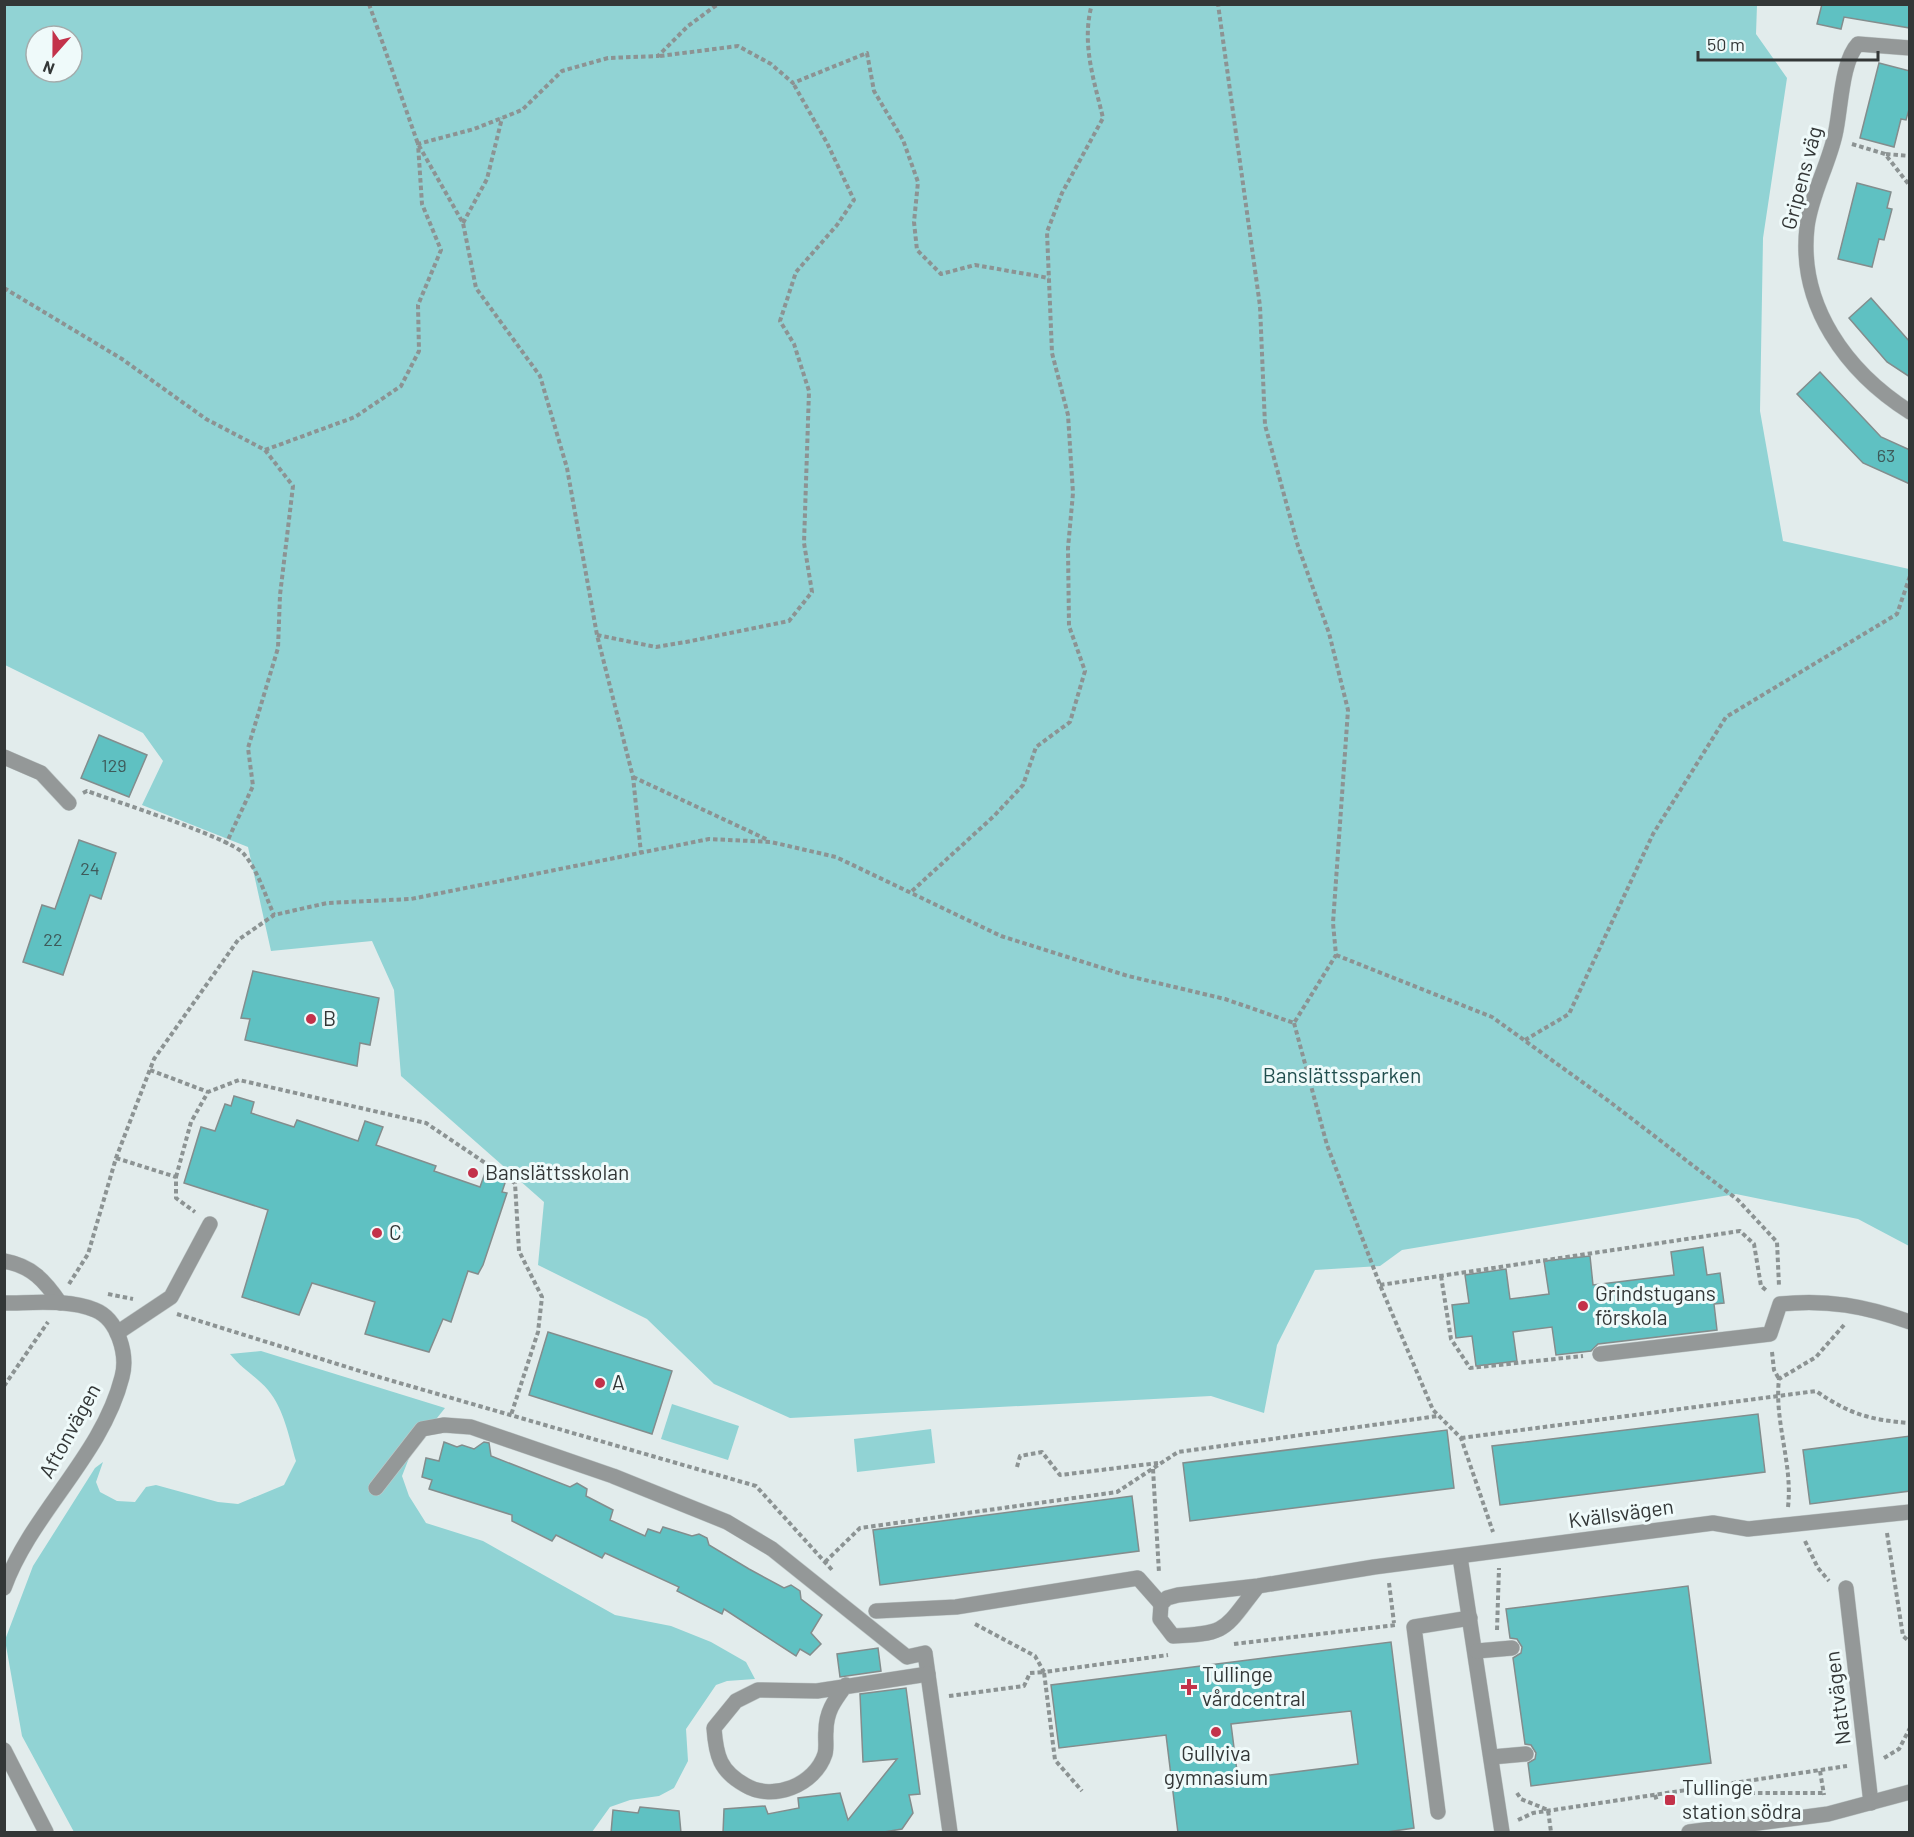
<svg xmlns="http://www.w3.org/2000/svg" width="1914" height="1837" viewBox="0 0 1914 1837" font-family="Barlow,sans-serif">
<style>
.green{fill:#91d3d4;fill-rule:evenodd}
.building{fill:#5fc1c2;stroke:#838d8d;stroke-width:1.5;fill-rule:evenodd}
.lines{fill:none;stroke-linecap:round;stroke-linejoin:round}
.minor-casing{stroke:#bfc8c8;stroke-width:16}
.path{stroke:#8c9393;stroke-width:4;stroke-dasharray:4.5 3;stroke-linecap:butt}
.minor{stroke:#949898;stroke-width:15}
.poi-dot{fill:#c3324a;stroke:#effafa;stroke-width:2}
.labels{text-anchor:middle;stroke-width:6;stroke-linejoin:round;paint-order:stroke}
.number-label{font-size:18px;fill:#3e5a5a}
.street-label{font-size:21px;fill:#333737;stroke:#effafa}
.poi-label{font-size:21px;fill:#333737;stroke:#effafa;text-anchor:start}
.park-label{font-size:21px;fill:#214e4e;stroke:#effafa}
</style>
<rect width="100%" height="100%" fill="#e2ecec"/>
<!-- green -->
<g class="green">
<path d="M4,5H1757L1756,34L1787,78L1763,238L1760,411L1783,541L1909,569V1246L1858,1219L1736,1194L1402,1250L1380,1266L1315,1270L1277,1345L1264,1413L1211,1396L790,1418L714,1384L647,1319L538,1265L544,1202L401,1076L394,990L372,941L271,951L248,847L142,805L163,761L143,733L5,665ZM36,36H72V72H36Z"/>
<path d="M261,1351L445,1408L413,1448L402,1476L409,1496L426,1523L483,1541L615,1615L671,1626L711,1642L746,1662L755,1679L727,1681L716,1685L686,1729L688,1761L674,1788L659,1796L630,1800L610,1807L592,1832H74L22,1736L5,1640L33,1566L95,1468L103,1462L96,1482L100,1492L117,1501L135,1502L146,1487L156,1485L218,1502L238,1504L284,1485L296,1461C289,1437 284,1409 268,1390C257,1377 242,1369 230,1354Z"/>
<polygon points="672,1404 739,1426 728,1460 661,1439"/>
<polygon points="931,1429 935,1463 857,1472 854,1439"/>
</g>
<!-- building -->
<g class="building">
<polygon points="1822,4 1910,4 1910,28 1844,17 1841,29 1817,24"/>
<polygon points="1879,63 1910,71 1910,106 1906,120 1901,119 1894,147 1860,138"/>
<polygon points="1857,183 1891,192 1887,208 1892,209 1884,240 1879,239 1872,267 1838,259"/>
<polygon points="1871,298 1910,342 1910,377 1887,362 1849,318"/>
<polygon points="1820,372 1881,437 1910,450 1910,484 1863,463 1797,394"/>
<polygon points="99,735 147,755 129,797 81,778"/>
<polygon points="79,840 116,853 101,899 90,895 63,975 23,962 42,905 55,909"/>
<polygon points="253,971 379,998 370,1045 360,1043 357,1066 245,1040 250,1019 241,1018"/>
<polygon points="234,1096 254,1102 251,1113 294,1127 297,1120 358,1141 365,1121 383,1127 376,1145 436,1166 434,1171 480,1187 485,1173 506,1180 502,1192 507,1193 483,1265 478,1274 468,1271 451,1322 443,1319 429,1352 365,1334 375,1302 312,1283 299,1315 242,1297 268,1210 184,1183 201,1127 215,1131 225,1104 231,1106"/>
<polygon points="1703,1247 1707,1275 1720,1273 1724,1303 1714,1304 1717,1330 1598,1344 1591,1351 1556,1355 1552,1327 1513,1332 1517,1361 1476,1366 1472,1336 1456,1338 1452,1305 1469,1303 1465,1275 1506,1269 1510,1299 1549,1294 1544,1261 1590,1256 1593,1285 1674,1275 1671,1252"/>
<polygon points="548,1332 672,1371 652,1434 529,1395"/>
<polygon points="1758,1414 1765,1472 1500,1505 1492,1446"/>
<polygon points="1447,1430 1454,1488 1190,1521 1183,1463"/>
<polygon points="1910,1436 1910,1491 1810,1504 1803,1450"/>
<polygon points="444,1442 457,1447 462,1445 474,1449 484,1442 489,1443 491,1456 570,1487 577,1483 587,1489 586,1496 613,1510 610,1520 645,1536 648,1529 660,1533 663,1527 692,1536 699,1534 707,1538 709,1545 749,1569 784,1588 791,1585 800,1591 801,1599 822,1615 811,1633 821,1644 810,1655 800,1649 796,1656 724,1609 722,1614 677,1591 679,1587 605,1553 602,1558 556,1535 552,1541 512,1521 512,1515 429,1489 432,1480 422,1477 426,1458 439,1461"/>
<polygon points="1132,1496 1139,1551 880,1585 873,1530"/>
<polygon points="1688,1586 1711,1763 1531,1786 1528,1763 1535,1759 1536,1753 1531,1745 1525,1744 1513,1658 1521,1653 1522,1647 1517,1639 1510,1638 1506,1609"/>
<path d="M1391,1642L1414,1828L1380,1833H1178L1166,1735L1059,1748L1051,1685ZM1351,1711L1358,1764L1238,1779L1231,1724Z"/>
<polygon points="878,1648 881,1671 840,1677 837,1654"/>
<polygon points="906,1688 920,1794 909,1795 913,1813 902,1829 878,1833 723,1833 724,1809 765,1806 768,1814 799,1808 798,1798 840,1793 848,1820 897,1759 863,1762 860,1694"/>
<polygon points="640,1807 679,1811 681,1833 611,1833 613,1810 638,1813"/>
</g>
<g class="lines">
<defs>
<g id="minor">
<path d="M1910,48L1858,44C1841,62 1841,110 1835,135C1828,166 1811,195 1807,227C1798,306 1847,372 1910,412"/>
<polyline points="4,757 41,773 69,803"/>
<path d="M4,1261C32,1266 45,1281 60,1303"/>
<path d="M4,1303C33,1303 69,1299 95,1310C118,1319 128,1355 122,1377C102,1456 31,1513 4,1588"/>
<polyline points="117,1333 171,1297 210,1224"/>
<path d="M1600,1354L1770,1334L1780,1304C1827,1299 1865,1306 1910,1322"/>
<polyline points="376,1488 422,1429 444,1425 471,1427 613,1476 727,1522 772,1549 907,1657 925,1653 950,1832"/>
<polyline points="1460,1557 1502,1832"/>
<path d="M1258,1586C1224,1629 1229,1634 1173,1636L1160,1619L1161,1604L1167,1598L1178,1595L1258,1586L1374,1567L1713,1523L1748,1529L1910,1512"/>
<polyline points="1846,1588 1871,1803"/>
<polyline points="876,1611 956,1607 1138,1578 1161,1604"/>
<polyline points="1477,1651 1512,1648"/>
<path d="M846,1685C835,1700 826,1711 826,1731C825,1738 827,1747 825,1754C815,1785 773,1802 745,1785C720,1771 716,1756 714,1728L736,1701L758,1690L817,1691L928,1674"/>
<polyline points="4,1750 46,1832"/>
<polyline points="1492,1757 1526,1754"/>
<polyline points="1438,1812 1414,1627 1470,1618"/>
<polyline points="1689,1832 1828,1814 1910,1792"/>
</g>
</defs>
<!-- minor casing -->
<use href="#minor" class="minor-casing"/>
<!-- path -->
<g class="path">
<polyline points="369,4 418,144 463,223 476,288 540,376 567,468 597,635 633,777 641,853"/>
<polyline points="660,56 738,46 771,64 793,83 867,53 874,91 903,140 918,182 914,222 917,250 941,274 975,265 1049,278"/>
<polyline points="1852,144 1885,154 1910,186"/>
<polyline points="1886,154 1910,156"/>
<polyline points="463,223 487,179 502,118"/>
<polyline points="4,288 122,359 206,419 265,450 293,486 280,595 278,648 248,748 253,786 226,844"/>
<polyline points="265,450 355,417 401,386 419,351 418,305 441,250 422,204 418,144 474,129 522,110 562,71 608,58 658,56 688,26 718,4"/>
<polyline points="597,635 656,647 686,642 789,621 812,592 804,543 809,391 794,344 780,321 796,272 837,225 854,200 827,143 793,83"/>
<polyline points="633,777 768,840"/>
<path d="M83,793L87,791C114,801 228,837 243,853C258,870 265,895 274,915"/>
<path d="M912,891L994,816L1023,785L1036,747L1070,722L1085,671L1069,626L1068,548L1073,493L1068,415L1052,353L1047,232L1062,193L1103,118C1094,80 1081,43 1092,4"/>
<polyline points="1336,955 1492,1017 1610,1102 1738,1200 1777,1242 1779,1286"/>
<polyline points="1294,1023 1327,1145 1380,1285 1433,1410 1461,1438 1493,1532"/>
<polyline points="1525,1040 1569,1014 1653,834 1726,717 1897,614 1910,576"/>
<polyline points="150,1070 208,1092"/>
<polyline points="116,1158 176,1177 176,1198 195,1212"/>
<polyline points="176,1177 191,1122 208,1092 239,1080 426,1123 515,1183 519,1251 542,1297 538,1332 511,1415"/>
<polyline points="1441,1276 1451,1339 1470,1368 1583,1356"/>
<polyline points="69,1284 88,1254 116,1158 154,1059 238,940 274,915 327,903 411,899 709,839 771,842 836,857 1001,936 1128,976 1225,999 1294,1023 1336,955 1333,923 1348,710 1329,633 1298,546 1265,425 1260,306 1218,4"/>
<polyline points="1380,1285 1740,1231 1754,1244 1761,1286 1767,1291"/>
<polyline points="108,1294 133,1299"/>
<polyline points="177,1314 379,1377 756,1486 833,1571"/>
<polyline points="1772,1352 1774,1370 1779,1379"/>
<polyline points="4,1386 48,1322"/>
<path d="M1461,1438L1816,1391C1849,1414 1870,1420 1910,1423"/>
<polyline points="1017,1467 1020,1456 1042,1452 1060,1475 1158,1463"/>
<polyline points="1153,1469 1159,1573"/>
<path d="M1788,1507C1793,1464 1774,1422 1779,1379L1816,1357L1844,1325"/>
<polyline points="1887,1533 1903,1636 1910,1642"/>
<polyline points="1805,1541 1818,1568 1829,1581"/>
<polyline points="825,1562 860,1528 1117,1492 1178,1452 1438,1416"/>
<polyline points="1389,1583 1394,1623"/>
<polyline points="975,1624 1035,1656 1044,1672 1168,1655"/>
<polyline points="1497,1630 1499,1568"/>
<polyline points="1234,1644 1396,1625"/>
<polyline points="949,1696 1024,1686 1030,1673 1044,1672 1055,1760 1082,1791"/>
<polyline points="1884,1758 1899,1749 1910,1728"/>
<polyline points="1820,1771 1824,1795"/>
<polyline points="1736,1784 1737,1793 1823,1793"/>
<polyline points="1517,1793 1521,1799 1548,1810 1551,1832"/>
<polyline points="1655,1795 1657,1801"/>
<polyline points="1518,1820 1533,1813 1847,1766"/>
</g>
<!-- minor -->
<use href="#minor" class="minor"/>
</g>
<!-- markers -->
<g class="poi-dot">
<circle cx="311" cy="1019" r="6"/>
<circle cx="473" cy="1173" r="6"/>
<circle cx="377" cy="1233" r="6"/>
<circle cx="1583" cy="1306" r="6"/>
<circle cx="600" cy="1383" r="6"/>
<path d="M1186 1678h6v6h6v6h-6v6h-6v-6h-6v-6h6z"/>
<circle cx="1216" cy="1732" r="6"/>
<rect x="1664" y="1794" width="12" height="12" rx="3"/>
</g>
<g class="labels">
<!-- number labels -->
<g class="number-label">
<text x="1886" y="462">63</text>
<text x="114" y="772">129</text>
<text x="90" y="875">24</text>
<text x="53" y="946">22</text>
</g>
<!-- street labels -->
<g class="street-label">
<text transform="translate(1802 178) rotate(-75)" y="7">Gripens väg</text>
<text transform="translate(70 1431) rotate(-61)" y="7">Aftonvägen</text>
<text transform="translate(1621 1514) rotate(-8)" y="7">Kvällsvägen</text>
<text transform="translate(1838 1698) rotate(-97)" y="7">Nattvägen</text>
</g>
<!-- poi labels -->
<g class="poi-label">
<text x="323" y="1026">B</text>
<text x="485" y="1180">Banslättsskolan</text>
<text x="389" y="1240">C</text>
<text x="1595" y="1301">Grindstugans<tspan x="1595" dy="24">förskola</tspan></text>
<text x="612" y="1390">A</text>
<text x="1202" y="1682">Tullinge<tspan x="1202" dy="24">vårdcentral</tspan></text>
<text x="1216" y="1761" text-anchor="middle">Gullviva<tspan x="1216" dy="24">gymnasium</tspan></text>
<text x="1682" y="1795">Tullinge<tspan x="1682" dy="24">station södra</tspan></text>
</g>
<!-- park labels -->
<g class="park-label">
<text x="1342" y="1083">Banslättssparken</text>
</g>
</g>
<!-- border -->
<rect width="1914" height="1837" fill="none" stroke="#333737" stroke-width="12"/>
<!-- north arrow -->
<g transform="translate(54 54) rotate(201)"><circle r="28" fill="#effafa" stroke="#a4acac" stroke-width="1.5"/>
<path d="M0-4.5L10 22L0 15L-10 22Z" fill="#c3324a"/>
<text y="-9" font-size="16" font-weight="bold" text-anchor="middle" fill="#333737">N</text>
</g>
<!-- scale -->
<path d="M1698 51v9h180v-9" fill="none" stroke="#333737" stroke-width="3"/>
<text x="1707" y="51" font-size="18" fill="#333737" stroke="#effafa" stroke-width="4.5" paint-order="stroke">50 m</text>
</svg>
